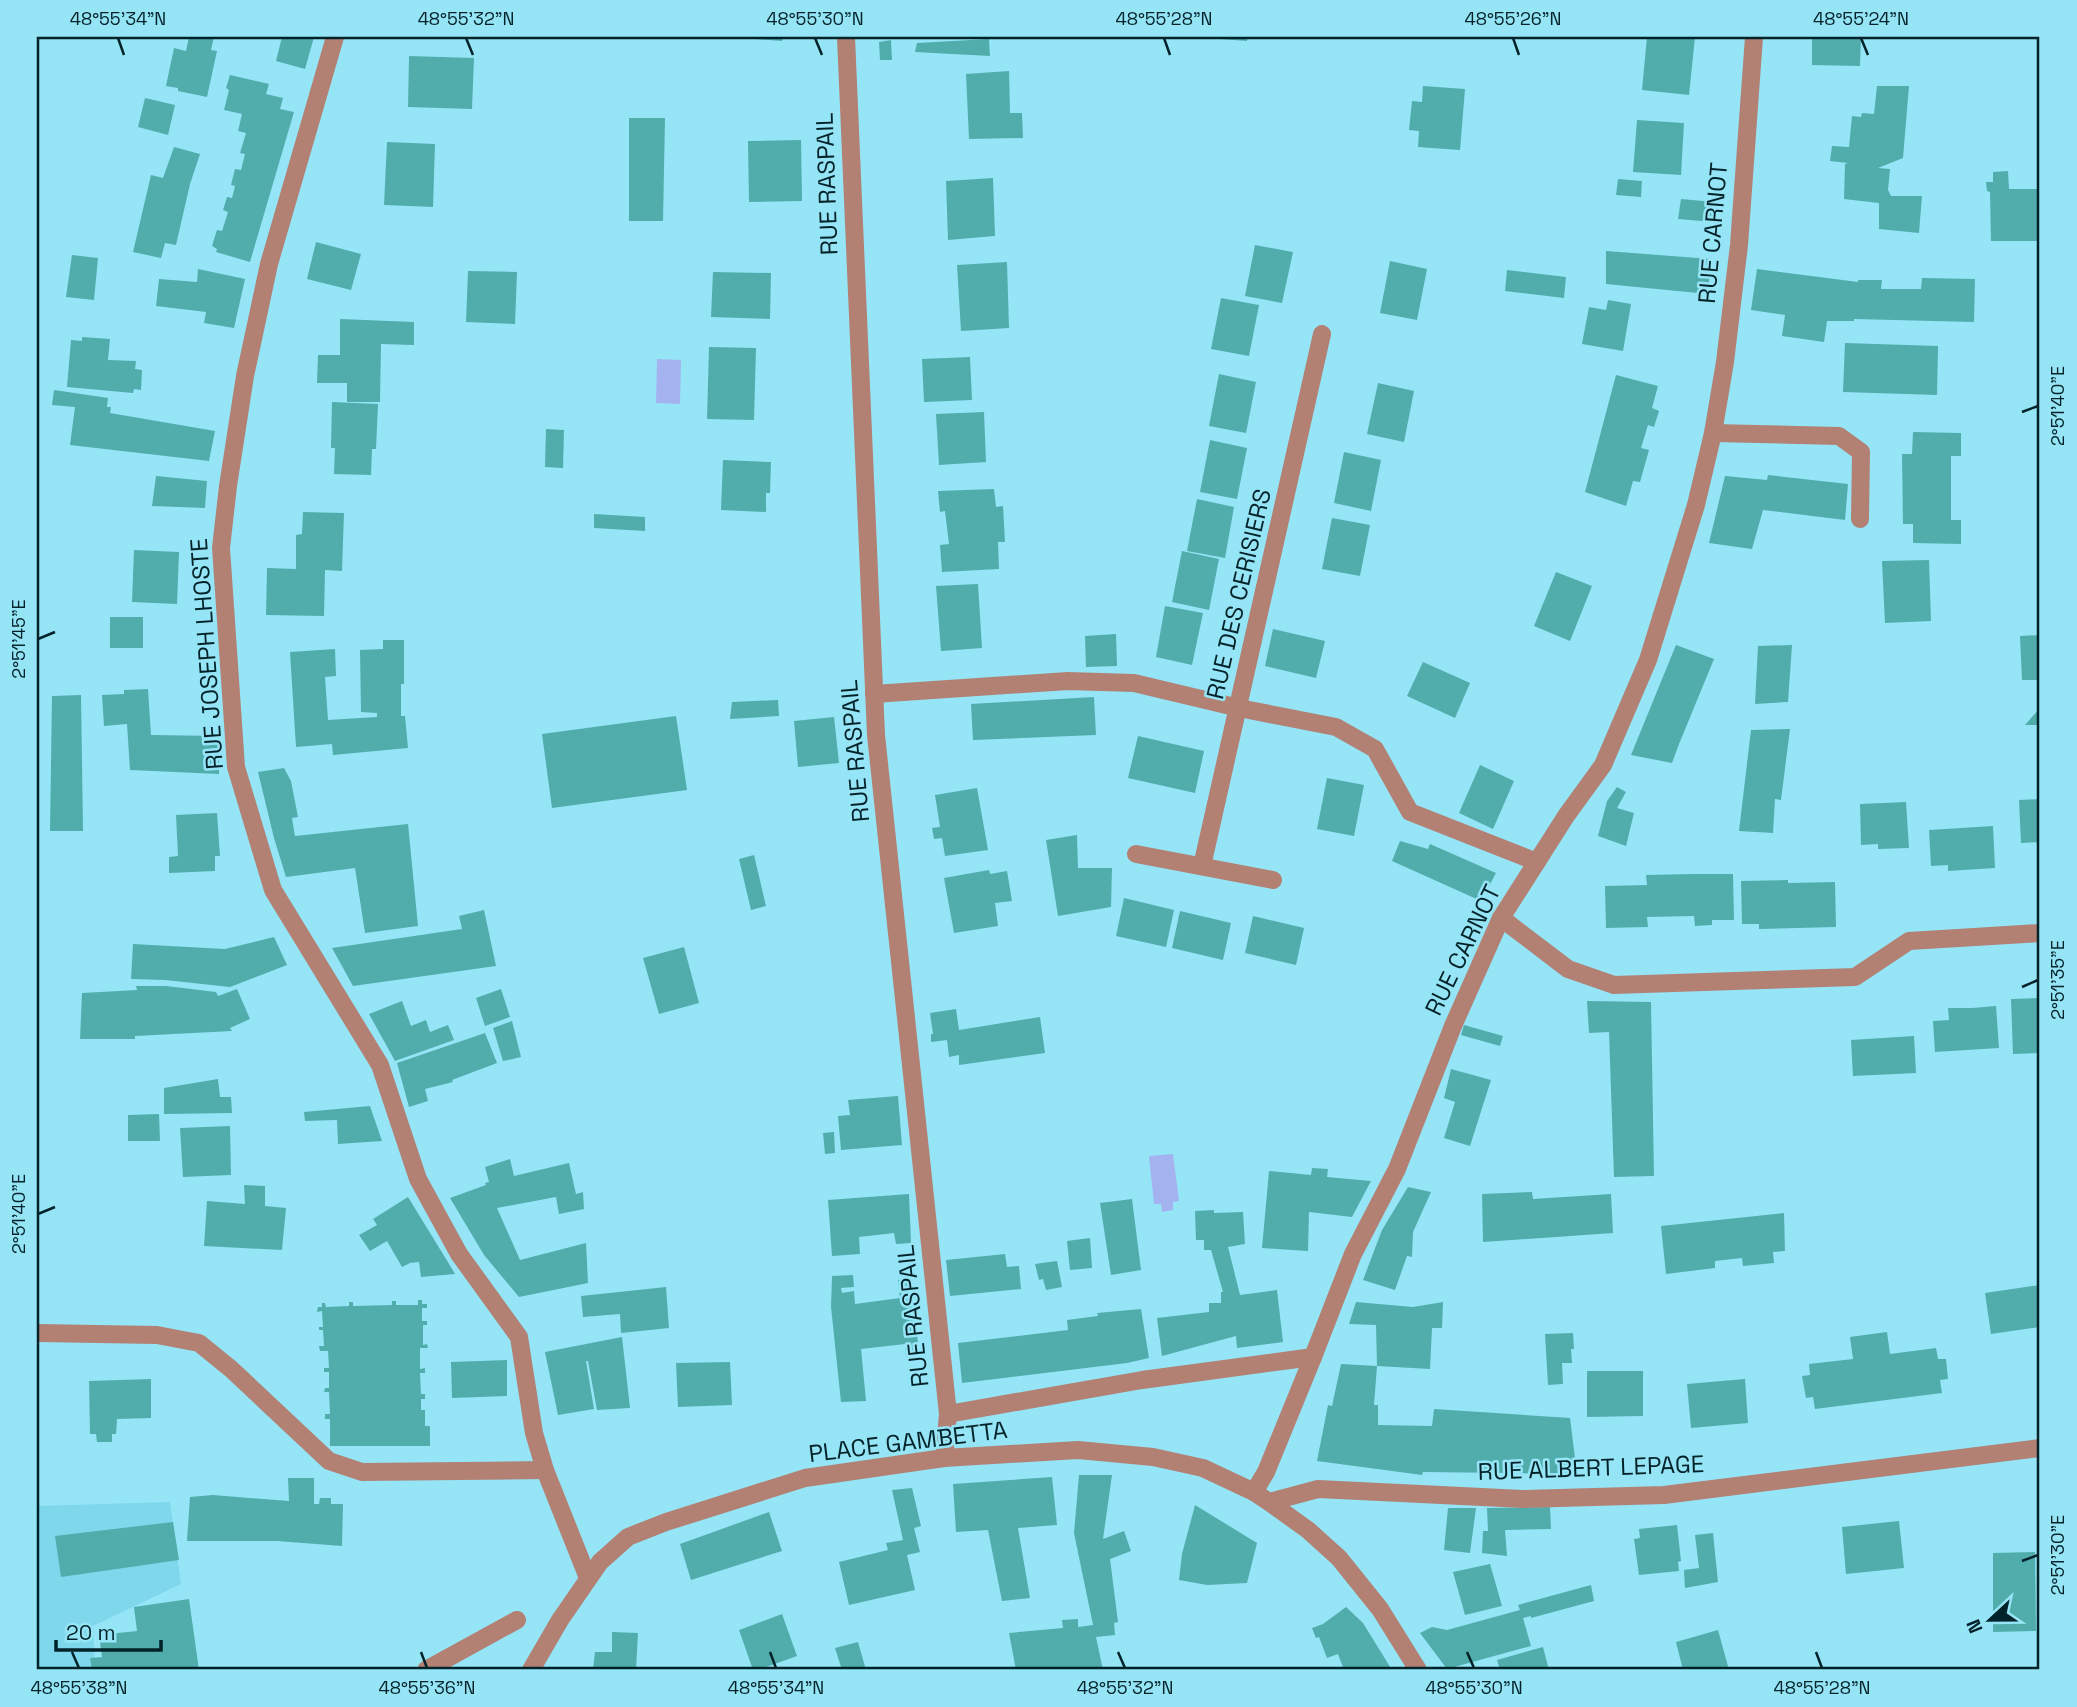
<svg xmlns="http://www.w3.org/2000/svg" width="2077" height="1707" viewBox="0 0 2077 1707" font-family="'Space Grotesk',sans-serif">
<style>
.built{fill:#7ed7eb}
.water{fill:#a4b3ef}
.building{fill:#51adac}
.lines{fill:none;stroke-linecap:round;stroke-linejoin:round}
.minor{stroke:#b38074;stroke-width:18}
.ticks{fill:none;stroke:#00232a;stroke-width:2.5}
.labels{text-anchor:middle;stroke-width:5;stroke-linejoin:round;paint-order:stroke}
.street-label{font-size:24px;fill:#00232a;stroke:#95e5f7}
.neatline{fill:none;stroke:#00232a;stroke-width:2.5}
.ticks-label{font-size:18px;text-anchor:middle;fill:#00232a}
</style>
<rect width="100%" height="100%" fill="#95e5f7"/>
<!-- built -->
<polygon class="built" points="170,1502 181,1584 93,1626 95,1670 37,1670 37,1506"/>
<!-- water -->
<g class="water">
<polygon points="657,359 681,360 680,404 656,403"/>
<polygon points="1173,1154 1179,1201 1173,1202 1173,1210 1162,1212 1161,1204 1154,1204 1149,1156"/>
</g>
<!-- building -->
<g class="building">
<polygon points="189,37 214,37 211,50 217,51 207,97 178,91 178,88 166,86 174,48 186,51"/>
<polygon points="282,37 314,37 305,69 276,61"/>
<polygon points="755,37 783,37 782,41 755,39"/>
<polygon points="1220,37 1248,37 1247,41 1220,39"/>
<polygon points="1647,37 1695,37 1689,95 1642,90"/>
<polygon points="1812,37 1861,37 1860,66 1812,65"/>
<polygon points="989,39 990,56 915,52 917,43"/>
<polygon points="891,40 892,60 880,60 879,42"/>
<polygon points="409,56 474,58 472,109 408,107"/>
<polygon points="1009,71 1010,113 1022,113 1023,138 969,139 966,74"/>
<polygon points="230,75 269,84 266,94 283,98 280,109 294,112 250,262 216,252 217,249 212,246 217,230 222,231 228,212 223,210 227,197 232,198 235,186 231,185 235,169 241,170 245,154 240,153 246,133 238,131 242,114 224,110 229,90 226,88"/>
<polygon points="1423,86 1465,89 1460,150 1418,147 1419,131 1409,130 1412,101 1422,102"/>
<polygon points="1877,86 1909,86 1903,158 1878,168 1890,169 1888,190 1891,196 1922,196 1919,233 1879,229 1879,203 1844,199 1845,164 1848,163 1830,161 1832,146 1849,147 1852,116 1861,117 1862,113 1874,114"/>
<polygon points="145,98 175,105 168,135 138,127"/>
<polygon points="629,118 665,118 663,221 629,221"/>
<polygon points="1637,120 1684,123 1681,175 1633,172"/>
<polygon points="801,140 802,201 749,202 748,141"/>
<polygon points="387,142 435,144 433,207 384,205"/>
<polygon points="174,147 200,154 190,184 176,245 165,243 161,258 133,252 151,175 163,178"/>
<polygon points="2008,171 2009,189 2040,189 2040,241 1991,241 1990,192 1987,191 1986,182 1993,182 1993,172"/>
<polygon points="993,178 995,236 948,240 946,181"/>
<polygon points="1618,179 1642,181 1641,197 1616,195"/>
<polygon points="1681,199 1714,202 1713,222 1678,219"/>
<polygon points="316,242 361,254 351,290 307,279"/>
<polygon points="1255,245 1293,252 1282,303 1245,296"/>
<polygon points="1606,251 1711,259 1708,294 1606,284"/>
<polygon points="72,255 98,258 94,300 66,297"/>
<polygon points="1390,261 1427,269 1417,320 1380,313"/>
<polygon points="1007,262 1009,328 961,331 957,265"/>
<polygon points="198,269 245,279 234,328 204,323 206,312 156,306 159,279 197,282"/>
<polygon points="1757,269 1858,282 1858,280 1882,280 1881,289 1921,289 1922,278 1975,279 1974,322 1854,319 1854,321 1827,321 1824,342 1782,336 1785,315 1751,310"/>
<polygon points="1507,270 1566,277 1564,298 1505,291"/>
<polygon points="468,271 517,272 515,324 466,322"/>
<polygon points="713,272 771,273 770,319 711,317"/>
<polygon points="1221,298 1259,305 1249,356 1211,349"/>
<polygon points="1608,300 1631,304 1623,351 1582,344 1589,307 1606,310"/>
<polygon points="340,319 414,322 414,345 381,344 380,402 347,402 347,383 317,383 318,355 340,355"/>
<polygon points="82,337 110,339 108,360 136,361 135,369 142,370 141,390 134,389 133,393 67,387 71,340 82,341"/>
<polygon points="1845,343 1938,346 1937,395 1843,392"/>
<polygon points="709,347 756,348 754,420 707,419"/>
<polygon points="970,357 972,400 924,402 922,359"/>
<polygon points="1219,374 1256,382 1246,433 1209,426"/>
<polygon points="1616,375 1658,386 1652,408 1659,411 1654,427 1648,425 1641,448 1649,450 1640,482 1633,481 1626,506 1585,492"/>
<polygon points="1378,383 1414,391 1404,442 1367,434"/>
<polygon points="54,390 108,398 107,407 111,407 110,413 215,431 209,461 70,445 75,407 52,405"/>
<polygon points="332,402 378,404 376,449 372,449 371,475 334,474 335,448 331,448"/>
<polygon points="984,412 986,462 939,465 936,414"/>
<polygon points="546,429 564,430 563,468 545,467"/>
<polygon points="1913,432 1961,433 1961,456 1951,456 1951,520 1961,520 1961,544 1913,543 1913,524 1903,524 1902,454 1912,454"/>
<polygon points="1210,440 1247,448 1237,499 1200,492"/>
<polygon points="1344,452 1381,460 1371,511 1334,503"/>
<polygon points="723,460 771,462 770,493 766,493 766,512 721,510"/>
<polygon points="1768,475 1848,484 1845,520 1763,510 1752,549 1709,543 1725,476 1767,480"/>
<polygon points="156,476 207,481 205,508 152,506"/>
<polygon points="994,489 996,507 1003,506 1005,542 998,542 999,569 942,572 940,545 949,544 945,511 940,512 938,491"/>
<polygon points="1197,499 1234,507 1225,558 1187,551"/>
<polygon points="303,512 344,513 342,571 325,570 324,616 266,615 267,568 296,569 296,535 302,534"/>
<polygon points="594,514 645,517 645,531 594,528"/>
<polygon points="1332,518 1370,525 1360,576 1322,569"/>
<polygon points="134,550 179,552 177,604 132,602"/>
<polygon points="1182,551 1219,559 1209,610 1172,602"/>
<polygon points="1929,560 1931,621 1885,623 1882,561"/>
<polygon points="1556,572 1592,586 1570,641 1534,626"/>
<polygon points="978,584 982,648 941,651 936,586"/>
<polygon points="1165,606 1203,613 1192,665 1156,657"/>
<rect x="110" y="617" width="33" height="31"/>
<polygon points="1273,629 1325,641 1316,678 1265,666"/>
<polygon points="1116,634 1117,666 1086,667 1085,636"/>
<polygon points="2040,635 2040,680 2022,680 2020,636"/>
<polygon points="383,640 404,640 404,684 401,684 401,716 405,716 408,748 333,755 332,744 296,747 290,652 335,649 336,676 325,677 328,720 377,717 377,713 361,712 360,650 383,649"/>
<polygon points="1676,645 1714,659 1679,744 1672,763 1631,755"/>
<polygon points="1792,645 1788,702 1755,704 1758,646"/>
<polygon points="1423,662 1470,683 1455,718 1407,696"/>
<polygon points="148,689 151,735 219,736 219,774 130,770 127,724 104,726 102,695 124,694 124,690"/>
<polygon points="81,695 83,831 50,831 52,696"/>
<polygon points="1094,697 1096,735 973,740 971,704"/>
<polygon points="778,700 779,716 730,719 732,702"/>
<polygon points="2040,708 2040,725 2025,725"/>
<polygon points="676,716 687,790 552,808 542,734"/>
<polygon points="834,717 839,763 798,767 794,721"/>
<polygon points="1790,729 1781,800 1775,799 1773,833 1739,831 1751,730"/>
<polygon points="1138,736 1204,751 1195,793 1128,778"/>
<polygon points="1480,765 1514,781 1493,829 1459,813"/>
<polygon points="284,768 291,781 298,817 292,818 295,836 408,824 418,926 365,933 355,868 286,877 274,838 258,772"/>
<polygon points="1327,778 1364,785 1354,836 1317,829"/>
<polygon points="1617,787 1626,792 1617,808 1634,813 1626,846 1598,836 1607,801"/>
<polygon points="977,788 988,850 945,856 942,838 934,839 932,828 940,827 935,795"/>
<polygon points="2040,799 2040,842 2021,843 2019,800"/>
<polygon points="1906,802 1909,848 1878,849 1878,844 1861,845 1860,804"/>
<polygon points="217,813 220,856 215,856 215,871 169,873 169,857 178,856 176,815"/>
<polygon points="1993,826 1995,868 1948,871 1948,865 1931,866 1929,830"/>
<polygon points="1077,835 1078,868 1112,868 1111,907 1058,916 1046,840"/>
<polygon points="1400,841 1428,849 1430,844 1496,873 1481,901 1392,861"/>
<polygon points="754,855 766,906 751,910 739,859"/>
<polygon points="989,870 990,874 1007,871 1012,901 995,903 998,926 954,933 944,878"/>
<polygon points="1693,874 1733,874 1734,920 1712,920 1712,925 1695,926 1694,916 1647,917 1648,927 1606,928 1605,886 1647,885 1646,875"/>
<polygon points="1788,880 1788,883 1835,882 1836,927 1759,929 1759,924 1742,924 1741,881"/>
<polygon points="1124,898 1174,910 1166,947 1116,936"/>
<polygon points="484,910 496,966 353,986 332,948 462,929 459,916"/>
<polygon points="1180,911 1231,923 1223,960 1172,948"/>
<polygon points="1253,916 1304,928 1296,965 1245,953"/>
<polygon points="274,937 287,965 230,987 165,980 131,979 133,944 225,949"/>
<polygon points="684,947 699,1003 659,1014 643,958"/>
<polygon points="136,986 166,986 216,992 218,996 237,989 250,1019 230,1028 232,1031 135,1036 135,1039 80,1039 82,993 137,990"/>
<polygon points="501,989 510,1017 485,1026 476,998"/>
<polygon points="2040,998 2040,1053 2013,1054 2011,999"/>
<polygon points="402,1001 411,1026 426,1020 430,1032 448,1025 454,1040 395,1061 369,1014"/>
<polygon points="1587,1001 1651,1002 1654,1176 1614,1177 1609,1032 1589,1033"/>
<polygon points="1996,1006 1999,1048 1935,1052 1933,1021 1949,1020 1948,1008 1972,1008"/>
<polygon points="956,1009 959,1030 1040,1017 1045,1053 959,1065 959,1055 949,1057 947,1040 931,1042 931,1034 933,1034 930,1013"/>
<polygon points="512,1021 521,1057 503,1061 493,1028"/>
<polygon points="1464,1025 1503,1036 1500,1046 1461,1035"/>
<polygon points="485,1033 497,1063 452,1080 453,1082 425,1089 428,1101 409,1107 397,1063"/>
<polygon points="1914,1036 1916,1073 1853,1076 1851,1040"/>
<polygon points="1451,1069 1491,1080 1470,1146 1444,1138 1455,1102 1444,1098"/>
<polygon points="218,1079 220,1097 231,1097 232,1113 164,1114 164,1088"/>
<polygon points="898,1096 902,1145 841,1150 838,1116 850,1115 848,1100"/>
<polygon points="370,1106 382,1141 338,1144 337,1120 305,1121 304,1112"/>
<polygon points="159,1114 160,1141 128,1141 128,1115"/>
<polygon points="230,1126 231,1175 183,1177 180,1128"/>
<polygon points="834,1132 835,1153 825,1154 823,1133"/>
<polygon points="510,1159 514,1176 569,1163 576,1194 583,1192 584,1209 559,1214 556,1197 497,1208 520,1260 586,1243 588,1283 519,1297 484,1255 450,1198 486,1185 485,1183 489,1182 485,1167"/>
<polygon points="1312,1168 1328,1169 1327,1177 1371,1181 1352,1217 1309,1212 1308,1251 1262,1248 1269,1171 1311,1175"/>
<polygon points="244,1185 265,1186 265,1206 286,1208 282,1250 204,1246 207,1201 245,1204"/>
<polygon points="1408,1187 1431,1192 1413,1232 1412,1257 1407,1256 1395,1290 1363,1280 1382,1230"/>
<polygon points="1532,1192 1533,1199 1611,1194 1613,1233 1483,1242 1482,1194"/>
<polygon points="909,1194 911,1243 896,1244 894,1233 859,1237 860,1254 832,1256 828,1200"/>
<polygon points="408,1197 446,1259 455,1274 421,1277 419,1262 410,1263 402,1267 387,1241 370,1251 359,1235 377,1225 373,1219"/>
<polygon points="1132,1199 1141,1270 1111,1275 1100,1203"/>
<polygon points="1214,1210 1214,1213 1243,1212 1245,1244 1228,1247 1240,1295 1277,1290 1283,1342 1237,1348 1236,1336 1162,1356 1157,1318 1209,1312 1209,1303 1221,1303 1221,1292 1223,1292 1211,1250 1204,1250 1204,1240 1196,1240 1195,1211"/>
<polygon points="1784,1213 1785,1251 1773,1252 1774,1263 1743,1266 1742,1258 1715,1261 1715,1268 1666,1274 1661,1226"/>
<polygon points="1090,1238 1092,1268 1070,1270 1067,1241"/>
<polygon points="1005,1254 1007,1267 1019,1266 1021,1289 950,1296 946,1260"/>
<polygon points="1057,1261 1062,1287 1046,1290 1043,1279 1039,1280 1035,1264"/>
<polygon points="853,1275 854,1287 841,1288 842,1293 854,1291 855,1304 900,1298 898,1280 912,1279 919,1355 906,1357 905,1344 861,1349 866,1401 841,1402 831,1307 832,1276"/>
<polygon points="2040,1285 2040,1327 1991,1334 1985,1293"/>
<polygon points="666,1287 669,1328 621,1333 620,1314 583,1317 581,1296"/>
<polygon points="418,1300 422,1300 422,1304 427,1304 427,1308 422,1308 422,1321 427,1321 427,1325 423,1325 423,1345 427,1344 428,1348 420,1348 420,1369 425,1368 425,1373 420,1373 421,1394 425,1394 425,1399 421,1399 421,1410 425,1410 425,1426 430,1426 430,1446 330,1446 330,1419 325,1419 325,1414 330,1414 329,1392 324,1392 325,1388 329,1388 329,1372 324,1372 324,1368 329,1368 328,1351 320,1351 319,1346 324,1346 323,1330 319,1330 319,1327 323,1327 322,1311 317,1312 318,1307 322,1307 322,1303 325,1303 326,1307 349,1306 349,1302 353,1302 353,1306 392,1305 392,1301 396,1301 396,1305 418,1305"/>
<polygon points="1356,1302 1413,1307 1443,1302 1442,1328 1432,1328 1430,1369 1377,1366 1376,1325 1349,1324"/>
<polygon points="1141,1309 1149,1358 1127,1363 962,1383 958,1343 1068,1330 1067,1320 1098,1316 1097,1313"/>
<polygon points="1887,1332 1890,1354 1936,1348 1938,1359 1946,1359 1948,1379 1940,1380 1942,1393 1815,1409 1813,1397 1806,1398 1802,1376 1810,1375 1809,1364 1853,1359 1850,1337"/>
<polygon points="1573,1333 1574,1349 1571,1349 1572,1363 1562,1363 1563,1384 1548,1385 1545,1334"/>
<polygon points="622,1337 630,1408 597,1410 588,1361 586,1361 594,1409 558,1415 545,1352"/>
<polygon points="507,1360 507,1396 452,1398 451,1362"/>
<polygon points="730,1362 732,1405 678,1407 676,1363"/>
<polygon points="1341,1364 1377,1366 1374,1405 1378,1405 1378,1425 1432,1426 1434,1409 1570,1418 1577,1474 1423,1472 1422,1475 1317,1461 1328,1405 1332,1406"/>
<polygon points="1587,1371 1643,1371 1643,1416 1587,1417"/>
<polygon points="151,1379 151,1418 117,1419 116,1434 112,1434 112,1442 97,1442 96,1434 90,1434 89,1381"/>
<polygon points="1745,1379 1748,1423 1691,1428 1687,1384"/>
<polygon points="1079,1475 1112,1475 1103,1539 1124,1531 1131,1551 1110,1559 1118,1622 1114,1623 1115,1635 1096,1637 1103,1670 1073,1670 1073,1667 1016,1670 1009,1633 1063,1628 1062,1620 1078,1619 1078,1627 1093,1625 1074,1533"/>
<polygon points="1052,1477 1057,1525 1018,1528 1030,1598 1002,1601 988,1530 956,1532 953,1484"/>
<polygon points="288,1478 314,1478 314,1504 319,1504 320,1498 331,1498 331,1504 343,1504 342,1546 277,1541 187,1541 190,1497 213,1495 289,1501"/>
<polygon points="912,1488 921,1526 914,1528 920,1552 907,1555 915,1590 849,1605 839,1562 888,1550 886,1543 903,1540 892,1490"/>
<polygon points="1195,1505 1257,1543 1247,1583 1207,1585 1179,1580 1182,1554"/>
<polygon points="1550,1507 1551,1529 1505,1530 1507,1556 1482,1553 1483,1531 1488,1531 1487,1508"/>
<polygon points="1448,1508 1476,1508 1470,1553 1444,1550"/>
<polygon points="769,1512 782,1551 691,1580 680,1544"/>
<polygon points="1899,1521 1904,1568 1846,1574 1842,1527"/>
<polygon points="173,1522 179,1560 61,1577 55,1536"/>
<polygon points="1677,1525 1681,1561 1678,1562 1679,1571 1639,1575 1634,1539 1640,1538 1639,1529"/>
<polygon points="1713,1533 1718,1582 1685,1588 1684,1570 1699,1568 1695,1535"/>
<polygon points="2035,1552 2036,1631 1993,1632 1993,1553"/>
<polygon points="1490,1564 1502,1606 1465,1615 1453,1572"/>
<polygon points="1591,1585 1594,1601 1531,1618 1531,1616 1523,1618 1531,1646 1447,1669 1420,1633 1432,1627 1447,1630 1520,1610 1518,1605"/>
<polygon points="189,1599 199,1670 92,1670 90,1658 102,1657 99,1635 137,1631 134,1607"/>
<polygon points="1346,1607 1363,1623 1392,1670 1344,1670 1338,1654 1327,1658 1319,1637 1316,1638 1312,1628 1323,1624"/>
<polygon points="782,1614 797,1656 758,1670 753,1670 739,1630"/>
<polygon points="1718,1630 1729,1670 1683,1670 1676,1642"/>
<polygon points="612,1632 638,1633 636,1670 593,1670 595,1652 612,1652"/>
<polygon points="858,1642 866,1670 842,1670 835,1648"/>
<polygon points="1543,1647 1549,1670 1500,1670 1497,1660"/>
</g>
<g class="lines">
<!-- minor -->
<g class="minor">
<polyline points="335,37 269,264 245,376 228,486 221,548 236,767 273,890 380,1065 418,1179 459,1254 519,1337 534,1433 545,1470 588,1578"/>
<polyline points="846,37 876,735 948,1414 944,1458"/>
<polyline points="1713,433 1839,436 1861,452 1860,519"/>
<polyline points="874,694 1068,681 1134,683 1239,708 1336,727 1375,749 1410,812 1537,862"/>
<polyline points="1136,854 1273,880"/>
<polyline points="1202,866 1322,334"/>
<polyline points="1501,918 1568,969 1614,985 1855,977 1909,941 2040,933"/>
<polyline points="37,1333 157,1335 199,1343 231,1369 329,1461 362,1472 545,1470"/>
<polyline points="948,1414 1142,1380 1313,1357"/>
<polyline points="1254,1492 1266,1472 1313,1357 1353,1254 1397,1169 1453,1026 1501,918 1566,816 1603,765 1648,660 1696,505 1713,433 1725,362 1739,245 1754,37"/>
<polyline points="1269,1502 1318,1489 1523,1499 1664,1495 2040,1448"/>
<polyline points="426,1670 517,1620"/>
<polyline points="531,1670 560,1620 600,1562 628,1537 666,1522 805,1478 944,1458 1078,1450 1153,1457 1203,1468 1254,1492 1269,1502 1308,1530 1339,1558 1380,1609 1418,1670"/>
</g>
</g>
<!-- ticks -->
<path class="ticks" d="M118,38L124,55M466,38L473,55M815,38L822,55M1164,38L1170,55M1513,38L1519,55M1861,38L1868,55M2022,412L2038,406M38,639L55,632M2022,987L2038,980M38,1214L55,1207M2022,1561L2038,1555M72,1652L79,1668M421,1652L427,1668M770,1652L776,1668M1118,1652L1125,1668M1467,1652L1474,1668M1816,1652L1822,1668"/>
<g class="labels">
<!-- street labels -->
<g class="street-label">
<text transform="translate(827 184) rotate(-92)" y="8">RUE RASPAIL</text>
<text transform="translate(1713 233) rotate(-85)" y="8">RUE CARNOT</text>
<text transform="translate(1239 594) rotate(-77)" y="8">RUE DES CERISIERS</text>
<text transform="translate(207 654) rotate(-94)" y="8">RUE JOSEPH LHOSTE</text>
<text transform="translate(855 751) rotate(-95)" y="8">RUE RASPAIL</text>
<text transform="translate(1463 950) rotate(-64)" y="8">RUE CARNOT</text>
<text transform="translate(913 1316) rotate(-96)" y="8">RUE RASPAIL</text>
<text transform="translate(908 1442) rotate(-7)" y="8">PLACE GAMBETTA</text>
<text transform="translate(1591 1468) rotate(-2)" y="8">RUE ALBERT LEPAGE</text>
</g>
</g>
<!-- border -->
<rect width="2077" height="1707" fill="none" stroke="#95e5f7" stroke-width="77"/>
<!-- north arrow -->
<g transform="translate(1990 1620) rotate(248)" stroke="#95e5f7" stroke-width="5" paint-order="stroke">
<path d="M0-5L12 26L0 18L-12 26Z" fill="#00232a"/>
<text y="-10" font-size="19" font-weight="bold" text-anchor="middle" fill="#00232a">N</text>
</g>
<!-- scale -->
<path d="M56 1640v10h105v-10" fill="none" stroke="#00232a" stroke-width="3.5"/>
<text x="66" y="1640" font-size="21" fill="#00232a" stroke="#95e5f7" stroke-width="5" paint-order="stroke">20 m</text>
<rect x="38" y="38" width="2000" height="1630" class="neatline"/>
<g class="ticks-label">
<text x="118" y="25">48°55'34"N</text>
<text x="466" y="25">48°55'32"N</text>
<text x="815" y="25">48°55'30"N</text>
<text x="1164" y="25">48°55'28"N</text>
<text x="1513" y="25">48°55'26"N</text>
<text x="1861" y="25">48°55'24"N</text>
<text transform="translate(2058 406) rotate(-90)" y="6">2°51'40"E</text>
<text transform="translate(19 639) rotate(-90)" y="6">2°51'45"E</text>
<text transform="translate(2058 980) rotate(-90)" y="6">2°51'35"E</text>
<text transform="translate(19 1214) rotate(-90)" y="6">2°51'40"E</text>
<text transform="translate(2058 1555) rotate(-90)" y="6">2°51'30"E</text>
<text x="79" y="1694">48°55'38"N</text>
<text x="427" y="1694">48°55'36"N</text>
<text x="776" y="1694">48°55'34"N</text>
<text x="1125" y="1694">48°55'32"N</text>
<text x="1474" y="1694">48°55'30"N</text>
<text x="1822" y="1694">48°55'28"N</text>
</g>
</svg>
